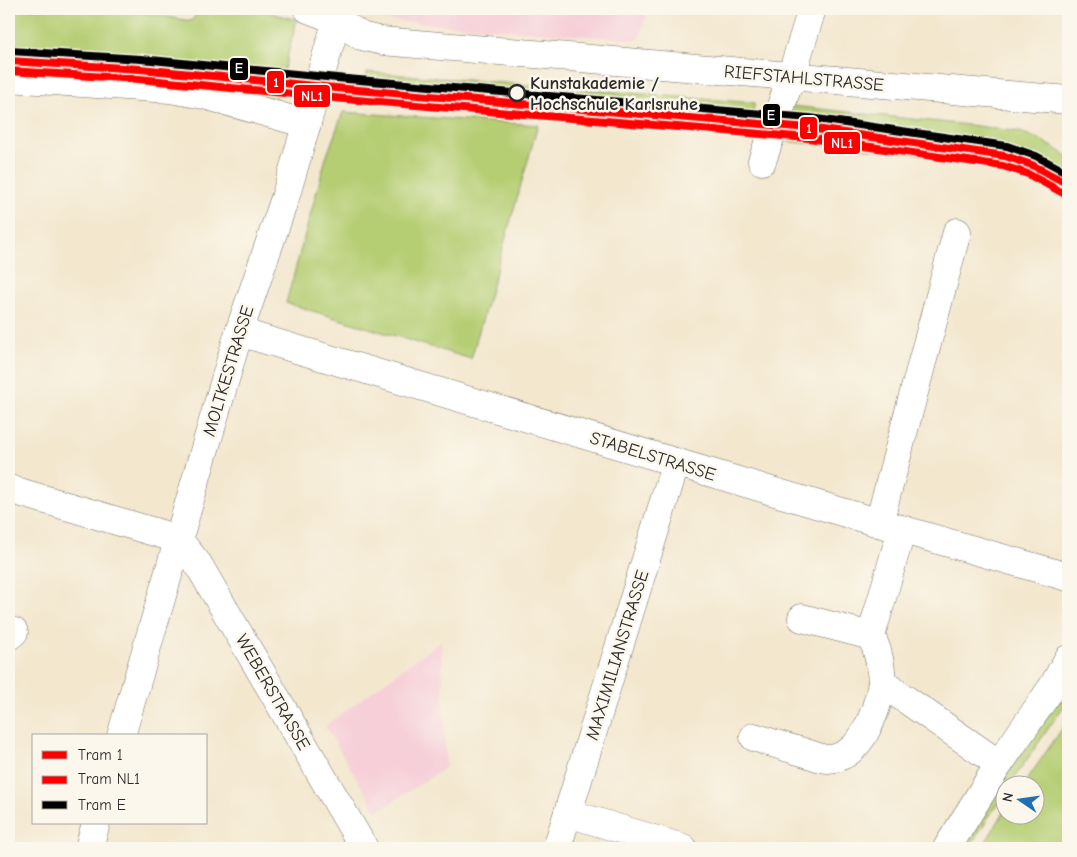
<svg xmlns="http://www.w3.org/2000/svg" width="1077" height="857" viewBox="0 0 1077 857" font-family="'Comic Neue',sans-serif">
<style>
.built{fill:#f6cfd8}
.green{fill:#b5ce73;stroke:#707c4f}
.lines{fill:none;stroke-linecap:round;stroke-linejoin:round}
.minor-casing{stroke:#716d64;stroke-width:29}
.major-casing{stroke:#716d64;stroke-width:29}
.minor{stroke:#fff;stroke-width:28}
.major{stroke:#fff;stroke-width:28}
.tram-1-casing{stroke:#fbf7ec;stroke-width:11}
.tram-2-casing{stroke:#fbf7ec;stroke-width:11}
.tram-3-casing{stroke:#fbf7ec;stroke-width:11}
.tram-1{stroke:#f00;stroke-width:8}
.tram-2{stroke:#f00;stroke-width:8}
.tram-3{stroke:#000;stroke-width:8}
.stop-dot{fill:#fbf7ec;stroke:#2b2b2b;stroke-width:2.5}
.labels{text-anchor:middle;stroke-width:5;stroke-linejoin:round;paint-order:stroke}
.street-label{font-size:18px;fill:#2b2b2b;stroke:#fbf7ec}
.stop-label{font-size:18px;font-weight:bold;fill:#2b2b2b;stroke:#fbf7ec;text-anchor:start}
.line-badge{stroke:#fbf7ec;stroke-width:2}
.badge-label{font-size:14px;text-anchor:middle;font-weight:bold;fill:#fff}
</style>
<rect width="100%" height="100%" fill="#fbf7ec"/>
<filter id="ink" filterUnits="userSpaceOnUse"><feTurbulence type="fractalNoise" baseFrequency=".02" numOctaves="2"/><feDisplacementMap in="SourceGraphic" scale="10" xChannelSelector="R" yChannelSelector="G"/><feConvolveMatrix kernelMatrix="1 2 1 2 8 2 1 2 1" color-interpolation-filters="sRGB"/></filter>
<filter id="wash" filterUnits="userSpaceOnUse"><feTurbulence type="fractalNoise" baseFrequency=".0096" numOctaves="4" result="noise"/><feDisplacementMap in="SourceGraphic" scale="20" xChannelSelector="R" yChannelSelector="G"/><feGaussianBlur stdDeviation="1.12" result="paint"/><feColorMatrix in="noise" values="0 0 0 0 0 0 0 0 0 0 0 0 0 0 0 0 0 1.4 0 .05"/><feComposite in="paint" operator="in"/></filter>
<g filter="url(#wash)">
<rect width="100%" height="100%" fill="#f3e7ce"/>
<!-- built -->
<g class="built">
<polygon points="376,9 648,9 639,40 383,20"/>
<polygon points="441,641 446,767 377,812 325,726"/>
</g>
<!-- green -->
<g class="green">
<polygon points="9,9 123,9 191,21 201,9 256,9 297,20 275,104 9,68"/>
<polygon points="367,72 755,103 747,132 670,124 365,97"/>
<path d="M792,106L977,126L1020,132L1041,140L1068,156V198C1013,160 961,158 897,152C859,148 820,145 782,141Z"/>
<polygon points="343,112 538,125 471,359 286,303 326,158"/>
<polygon points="1068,684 1068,700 1010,784 1004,784 1004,793 969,848 960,848 991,797"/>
<polygon points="1068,720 1068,848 982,848 1004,812 1004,814 1034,814 1034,784 1024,784"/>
</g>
</g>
<g filter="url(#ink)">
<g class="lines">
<defs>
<g id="minor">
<polyline points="308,9 337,20 361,36 382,41 1068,100"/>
<polyline points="9,78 170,89 204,95 307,124"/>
<polyline points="762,161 791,77 812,9"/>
<polyline points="239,332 879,523 1068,577"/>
<polyline points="9,489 178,539 198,564 364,848"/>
<polyline points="879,523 957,232"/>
<polyline points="802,618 871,636 902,529"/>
<polyline points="9,636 14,632"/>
<path d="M871,636C879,652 881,666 882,683L999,764"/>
<path d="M754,737C771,743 789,748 806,753C813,755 821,759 828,759C862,758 877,710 882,683"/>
<polyline points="568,813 683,848"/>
<polyline points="557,848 676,462"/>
<polyline points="947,848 999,764 1053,686 1068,659"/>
</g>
<g id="major">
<polyline points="121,736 239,332 285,198 340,9"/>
<polyline points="89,848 96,823"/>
</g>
</defs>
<!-- minor casing -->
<use href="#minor" class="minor-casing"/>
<!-- major casing -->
<use href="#major" class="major-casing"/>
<!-- minor -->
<use href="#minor" class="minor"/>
<!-- major -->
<use href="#major" class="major"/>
<defs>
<polyline id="tram-1" points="9,61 140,69 346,89 809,128 1005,156 1032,165 1068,184"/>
<polyline id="tram-2" points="9,71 139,79 345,99 808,138 1003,166 1028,174 1063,193"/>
<polyline id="tram-3" points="10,51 141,59 347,79 810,118 1007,146 1036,156 1068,173"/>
</defs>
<!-- tram-1 casing -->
<use href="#tram-1" class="tram-1-casing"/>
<!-- tram-2 casing -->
<use href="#tram-2" class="tram-2-casing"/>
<!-- tram-3 casing -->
<use href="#tram-3" class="tram-3-casing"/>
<!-- tram-1 -->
<use href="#tram-1" class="tram-1"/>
<!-- tram-2 -->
<use href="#tram-2" class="tram-2"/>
<!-- tram-3 -->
<use href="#tram-3" class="tram-3"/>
</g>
</g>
<!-- markers -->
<circle class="stop-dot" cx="517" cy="93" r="8"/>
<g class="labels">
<!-- street labels -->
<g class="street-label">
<text transform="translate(804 78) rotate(5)" y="6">RIEFSTAHLSTRASSE</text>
<text transform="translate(228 371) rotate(-73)" y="6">MOLTKESTRASSE</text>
<text transform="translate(653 456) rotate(17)" y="6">STABELSTRASSE</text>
<text transform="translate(617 655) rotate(-73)" y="6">MAXIMILIANSTRASSE</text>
<text transform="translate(273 692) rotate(60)" y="6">WEBERSTRASSE</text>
</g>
<!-- stop labels -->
<g class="stop-label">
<text x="530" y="89">Kunstakademie /<tspan x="530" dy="21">Hochschule Karlsruhe</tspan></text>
</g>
</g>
<g class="line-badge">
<rect x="229" y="57" width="20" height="24" rx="5" fill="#000"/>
<rect x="266" y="70" width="19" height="24" rx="5" fill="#f00"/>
<rect x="293" y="84" width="38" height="24" rx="5" fill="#f00"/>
<rect x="762" y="103" width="19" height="24" rx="5" fill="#000"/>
<rect x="799" y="116" width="19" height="24" rx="5" fill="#f00"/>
<rect x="823" y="131" width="38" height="24" rx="5" fill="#f00"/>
</g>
<g class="badge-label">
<text x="239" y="73">E</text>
<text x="276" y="87">1</text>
<text x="312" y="101">NL1</text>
<text x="771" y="120">E</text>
<text x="809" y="133">1</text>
<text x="842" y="148">NL1</text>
</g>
<!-- margin -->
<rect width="1077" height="857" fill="none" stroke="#fbf7ec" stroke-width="30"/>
<!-- legend -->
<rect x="32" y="734" width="175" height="90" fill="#fbf7ec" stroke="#a8a59f"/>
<rect x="42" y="751" width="25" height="8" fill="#ff0000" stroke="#a8a59f"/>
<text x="78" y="760" font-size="15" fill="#2b2b2b">Tram 1</text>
<rect x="42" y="776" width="25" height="8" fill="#ff0000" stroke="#a8a59f"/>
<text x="78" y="784" font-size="15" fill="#2b2b2b">Tram NL1</text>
<rect x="42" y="801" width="25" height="8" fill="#000000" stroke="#a8a59f"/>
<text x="78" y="810" font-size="15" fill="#2b2b2b">Tram E</text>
<!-- north arrow -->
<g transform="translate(1020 800) rotate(283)"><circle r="24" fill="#fbf7ec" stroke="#a8a59f"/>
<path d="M0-4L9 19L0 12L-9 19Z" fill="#1f6fb2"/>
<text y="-8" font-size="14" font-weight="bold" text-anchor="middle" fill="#2b2b2b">N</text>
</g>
</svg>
